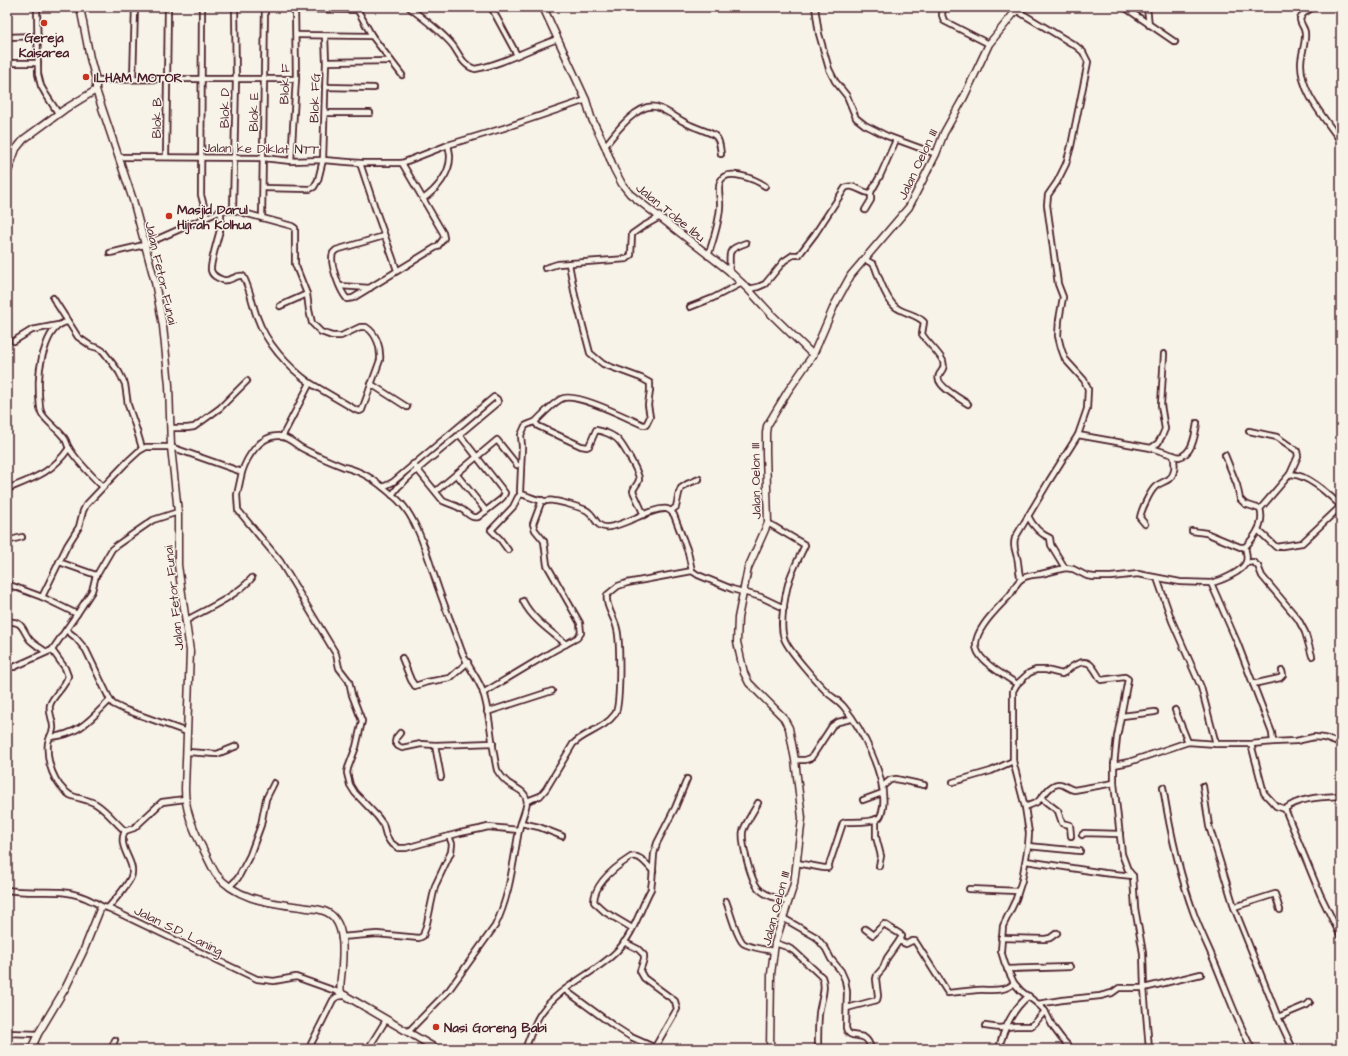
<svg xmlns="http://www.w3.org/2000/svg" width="1348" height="1056" viewBox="0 0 1348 1056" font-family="'Architects Daughter',sans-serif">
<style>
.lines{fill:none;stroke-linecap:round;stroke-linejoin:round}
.minor-casing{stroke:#4a1f2b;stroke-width:8}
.tertiary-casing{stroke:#4a1f2b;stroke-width:9}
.minor{stroke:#f7f3e8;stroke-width:4.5}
.tertiary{stroke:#f7f3e8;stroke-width:6}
.poi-dot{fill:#c8321e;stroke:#f7f3e8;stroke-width:1.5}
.labels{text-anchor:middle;stroke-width:3;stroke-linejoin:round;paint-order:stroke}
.poi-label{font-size:13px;font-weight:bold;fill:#4a1f2b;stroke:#f7f3e8;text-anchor:start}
.street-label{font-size:13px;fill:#4a1f2b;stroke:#f7f3e8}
</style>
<rect width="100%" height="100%" fill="#f7f3e8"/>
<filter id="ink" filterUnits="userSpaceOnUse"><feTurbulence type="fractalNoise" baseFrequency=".025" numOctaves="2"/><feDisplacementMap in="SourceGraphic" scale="8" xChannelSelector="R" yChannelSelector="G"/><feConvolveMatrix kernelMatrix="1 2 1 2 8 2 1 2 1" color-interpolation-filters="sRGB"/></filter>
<g filter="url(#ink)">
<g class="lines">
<defs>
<g id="minor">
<polyline points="37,7 38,74 41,86 45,93 58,113"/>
<polyline points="202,7 201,195 207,217"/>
<polyline points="356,7 372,36 402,75"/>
<path d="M409,7C423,19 443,32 454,47C460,56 464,66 475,69C504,64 530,48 558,39"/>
<polyline points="491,7 517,55"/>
<polyline points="815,7 819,34 829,69 835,81 847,96 856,118 865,125 887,136 936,154"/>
<polyline points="943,7 942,15 944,21 989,44"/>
<polyline points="1124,7 1175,42"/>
<polyline points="1147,7 1149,25"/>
<path d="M1313,7L1303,14L1300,19C1300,24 1305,28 1305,33C1306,43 1301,54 1301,64C1301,94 1326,119 1341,142"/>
<polyline points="295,9 358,10"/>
<path d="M1016,10L1076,46L1083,52L1088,62L1071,146L1066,164L1057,182L1048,195L1047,205L1058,284L1063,297L1059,320L1058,336L1061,348L1065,359L1084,380L1088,389L1087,409L1078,435L1151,448L1179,457C1193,454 1195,434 1197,423"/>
<polyline points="7,31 7,37 38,36"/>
<polyline points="296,35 372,36"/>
<polyline points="326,62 391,61"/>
<polyline points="7,63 38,63"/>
<polyline points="133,79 135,7"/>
<polyline points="96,80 168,79 296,79"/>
<polyline points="325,87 374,88"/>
<polyline points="325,113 370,113"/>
<path d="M605,146C615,133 638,102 656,107C667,110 676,118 686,123C695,128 705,130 714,135C720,139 720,147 721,154"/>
<polyline points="120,157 263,158 291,161 323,160 360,163 402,163 448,145 504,128 586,100"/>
<polyline points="166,157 168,7"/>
<polyline points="291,161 296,79 295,7"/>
<polyline points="360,163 377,214 397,270"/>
<polyline points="263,188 310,189 314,187 318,180 323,160 326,62 325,36"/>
<path d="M423,199C436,190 450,174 450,157C450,153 449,149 448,145"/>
<polyline points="233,210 236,79 235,7"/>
<polyline points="865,210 871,200 871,192"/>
<path d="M221,211C221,217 221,224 220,230C218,238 210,264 211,270C212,276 218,278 223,280C231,282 236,274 243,276C250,288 252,304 257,317C266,343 288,367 310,383"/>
<polyline points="262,218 265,7"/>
<path d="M384,236L336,250L333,253C329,263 340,291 347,299L353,298L438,246L444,238L443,233L402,163"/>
<path d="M110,253L144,245L221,211L233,210L292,226L295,228V264L307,294L309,310L312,323L321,332L332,336H341L360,327H366C377,334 381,348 380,360L362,410L360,411L356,410L310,383L282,437"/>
<path d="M708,256C713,241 719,224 720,207C721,199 717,190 720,182C725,167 755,179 765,186"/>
<path d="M864,259L873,264L875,267C879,278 887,302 897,308C906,314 916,314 924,322L922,334C928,344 938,351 943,361C945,368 942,370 939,375C934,385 961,399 968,404"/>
<polyline points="545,268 558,264 627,259 631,255 632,234 642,227 660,217"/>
<path d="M729,271C732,253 723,251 746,243"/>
<polyline points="340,286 370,288"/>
<path d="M748,289L758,287L765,284L784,261L793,255H799L815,234L845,188C853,183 861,192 869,193L871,192L880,176L896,140"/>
<polyline points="53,298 78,337 91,346 98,348 103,351 119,372 125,384 128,405 136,428 142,448"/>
<polyline points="280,306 307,294"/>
<polyline points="690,307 713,298 742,283"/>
<path d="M68,322C56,323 50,334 46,345C39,362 38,378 39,396C40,402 39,409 42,414C48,423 59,430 65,439C67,442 67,445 69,448C76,460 93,477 103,487"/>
<polyline points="14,341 32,330 58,325"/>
<polyline points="371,384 407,407"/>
<path d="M535,422L538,426L581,446L587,447L589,446L596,430C603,431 614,435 619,441C623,446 640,473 639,480C638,484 634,487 633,491L644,515"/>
<polyline points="170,428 187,428 194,427 220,408 247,381"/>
<polyline points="1249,431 1277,437 1297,451 1298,456 1290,474"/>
<polyline points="1151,448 1158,443 1162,436 1165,429 1161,405 1164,354"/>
<polyline points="1225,455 1237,485 1240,499 1245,504 1260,509"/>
<path d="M413,464L443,501C449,504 456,505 461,509C467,512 470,519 478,517L500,500L503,497L505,493L459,434"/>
<polyline points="242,472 237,495 238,510 280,561 336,654 339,668 349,681 352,695 362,721 356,747 348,768 347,773 350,785 355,793 377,816 383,824 386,835 390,842 398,848 406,848 460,833 480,829 488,827 519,830"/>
<polyline points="457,475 486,511"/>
<polyline points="383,487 393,482 494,397 497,399 498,402 411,475 398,487 392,495"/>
<path d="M7,489C34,478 52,473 69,448"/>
<polyline points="436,491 497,440 517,465"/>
<path d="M521,494L520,492L522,447L521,435L525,426C528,424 533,423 536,421C543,414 552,404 561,399C575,391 629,419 643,425H646L650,417L648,405L650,391V383L641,378L603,364L590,353L575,296L569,264"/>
<path d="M521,494C529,496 537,501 545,501C548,501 551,500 554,501C559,501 582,508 586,510C596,515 595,529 609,527C626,525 652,507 667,509C670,510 672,512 674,515L688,552L692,571L698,575L732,589L761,597L784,608"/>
<polyline points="671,511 676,507 679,493 681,488 687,484 699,479"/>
<path d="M1028,516C1033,526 1040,534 1050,538L1051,545L1065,568"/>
<path d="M768,523L805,545C800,556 794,567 790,578C786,589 785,600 783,611C782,620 781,629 784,638C787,649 820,686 830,695C835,699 840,702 844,707C862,729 887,777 883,807C882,811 882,815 879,818C870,823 855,822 846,822L843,823L828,868H824L797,863"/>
<path d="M1145,524L1140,518C1141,510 1150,492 1155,487C1159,483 1165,482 1169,479C1176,474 1175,462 1173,455"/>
<polyline points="1258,530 1276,547 1302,543 1341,506"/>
<path d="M1192,531L1206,533L1240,547H1245C1254,538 1265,523 1260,509L1290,474C1309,475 1328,494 1341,506"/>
<polyline points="7,541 22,537"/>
<path d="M1245,547C1246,552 1248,557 1246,562C1243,572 1220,581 1211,583L1237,642L1272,733L1273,742L1251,744"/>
<polyline points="508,550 500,539 491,530 513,507 518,497 521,494"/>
<polyline points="59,562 96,575 98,573 112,549 117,545 153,520 178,512"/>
<polyline points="1246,563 1253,562 1258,566 1262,576 1298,619 1305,632 1312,656"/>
<polyline points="1157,578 1172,621 1201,687 1216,744"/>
<path d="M1021,579C1018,572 1019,564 1017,557C1015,549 1013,546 1015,538L1049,481L1078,435"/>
<path d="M7,584L42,597L67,546L79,527L83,511L86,505L126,463L139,451L146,447H171L242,472C247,457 260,435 279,436C286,436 294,443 300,447C314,455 329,461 344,467C352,469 360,472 367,476C378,482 388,491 398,500C419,520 429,562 439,590C446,610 454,629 461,649C466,665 478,677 483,692C491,717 491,744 497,770C500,775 503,779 508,783C516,789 525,790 527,801C526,811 521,820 519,830C513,862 510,896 495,926L449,990L408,1032"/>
<path d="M523,601C532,619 551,632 566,644"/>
<polyline points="77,614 92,591 96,575"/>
<path d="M185,621C205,610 238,595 252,578"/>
<path d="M7,622C24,620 22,631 30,640C35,645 41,648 46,652"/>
<polyline points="66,630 75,637 86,650 110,700 113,704 123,709 187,732"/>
<path d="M52,650L65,668L68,676C65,688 53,695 50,705C48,713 54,721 53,729C52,734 49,738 48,743C46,761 54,785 70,795C78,799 88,799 96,804C107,811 115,822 125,831L134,828L162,802L185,799"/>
<polyline points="402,658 411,680 415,686 427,682 450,678 468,662"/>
<polyline points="7,666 14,667 52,650 77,614 42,597"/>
<path d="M1017,684C1006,676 981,663 977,650C970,633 999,607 1010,595C1015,589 1016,581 1023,578C1028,575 1035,575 1041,574C1049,572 1057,570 1065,568L1073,569L1087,576L1094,577H1111L1138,574L1180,582L1211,583"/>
<polyline points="1253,684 1280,678 1283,675 1282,671"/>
<polyline points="483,693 553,651 577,638 581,633 580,623 547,565 544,541 535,530 533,524 542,500"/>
<polyline points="1175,710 1188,742"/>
<polyline points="487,712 552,691"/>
<polyline points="1122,716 1155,712"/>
<polyline points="400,733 396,738 395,742 398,746 402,748 421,744 435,745"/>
<path d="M50,737C79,735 91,719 110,700"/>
<polyline points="1273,742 1296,741 1314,737 1324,738 1341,744"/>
<polyline points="187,752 217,754 237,746"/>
<polyline points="795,760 805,760 811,758 832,726 838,722 851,719"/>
<polyline points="1114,765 1129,762 1188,742 1216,744 1251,744 1264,793 1276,806 1285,809 1320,894 1341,937"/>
<polyline points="441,777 435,745 493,743"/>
<polyline points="953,782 991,771 1013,761"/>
<polyline points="1203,786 1209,826 1235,910 1278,1017 1293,1049"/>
<polyline points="882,787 890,780 896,779 924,785"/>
<path d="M1163,787C1170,831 1179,873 1194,914C1201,933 1210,950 1217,968C1228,995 1238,1023 1252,1049"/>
<polyline points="1041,798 1058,811 1062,823 1070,825 1071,836"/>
<polyline points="863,800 882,793"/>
<path d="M527,801L540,796L546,789L573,744C585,732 604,729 615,714C621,706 620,641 617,629C615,618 605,606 607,595L618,586L627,583L692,571"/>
<path d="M758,803C754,811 745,824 743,831C741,842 751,883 760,890C768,897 779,899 788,902"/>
<path d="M1025,807C1029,805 1034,804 1037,802C1044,797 1049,784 1059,784C1064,784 1068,789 1074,790L1114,783"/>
<path d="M1285,809C1300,797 1323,797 1341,796"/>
<polyline points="876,819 876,837 881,856 879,866"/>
<polyline points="521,823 539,827 562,836"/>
<polyline points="1082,835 1084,833 1120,834"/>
<polyline points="1028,846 1080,851"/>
<polyline points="1026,861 1104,873 1133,876"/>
<polyline points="229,887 238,878 250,855 261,825 266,799 274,783"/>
<polyline points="969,889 1018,891"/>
<path d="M7,890C25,893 43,891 61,892C71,893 85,897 94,902C101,905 100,907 108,908L257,979L274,981L296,977L341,993"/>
<path d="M726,901C730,911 736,936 743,943C748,947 767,950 774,951"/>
<polyline points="1234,907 1275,894 1280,910"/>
<path d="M108,908C115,899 127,887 131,877C137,862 116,848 125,831"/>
<path d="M783,918L816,937L826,949L831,959L841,971L845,980L847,992L846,1028C850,1043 866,1027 871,1049"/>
<path d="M632,928L605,912L594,902C594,883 617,866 631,857C640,854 647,865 653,871"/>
<polyline points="865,929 873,935 884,924 900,934 902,936 899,941"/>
<polyline points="341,937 377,934 419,938 423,936 427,923 435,886 451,852 452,844 449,836"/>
<polyline points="1001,938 1045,939 1050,938 1057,933"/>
<polyline points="624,942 638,949 644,955 644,959 640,971 644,978 675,1001 677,1009 655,1047"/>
<path d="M775,943L787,947L794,951L822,977C827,988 820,1003 819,1014C818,1026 818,1038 818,1049"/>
<polyline points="1007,969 1070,967"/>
<polyline points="565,990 614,1026 631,1037 658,1049"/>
<polyline points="1038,1004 1062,1000 1100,996 1112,993 1119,988 1144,988 1201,974"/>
<path d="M847,1008L877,1000L878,996L876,979L877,975L883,968L887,958L899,941L906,944L912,941H915L948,993C957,992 967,991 977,990C989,989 1004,993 1014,983"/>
<polyline points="1278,1017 1307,1005 1310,1002"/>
<polyline points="985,1026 1000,1028 1015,1026 1031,1026 1035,1023 1045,1011"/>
<polyline points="7,1033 38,1034"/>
<polyline points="111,1049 115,1040"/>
<path d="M310,1049L311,1044L333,1000C337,996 339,996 344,996"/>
<polyline points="368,1049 386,1020"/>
<path d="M525,1049C530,1037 534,1023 541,1013C561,985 595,974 617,951C634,934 640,909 651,889L652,881L654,854L657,843L675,808L687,779"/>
<path d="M999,1049C1003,1030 1013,1008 1029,996"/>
<path d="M1071,1049L1062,1039L1053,1027L1045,1011L1038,1004L1021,991L1014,983L1005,964L1001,951L1003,926L1016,899L1022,880L1028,846L1029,833L1025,807L1013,761V691L1017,684L1029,673L1036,670H1046L1062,674C1067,672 1070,667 1075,665C1091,656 1094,670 1101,680L1125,677L1128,679L1117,737L1114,765V783L1122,854L1128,870L1133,876L1135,908L1143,953L1144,988L1149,1049"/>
</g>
<g id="tertiary">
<path d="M80,7L90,58L96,80V90L133,200L155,282L163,326L169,385L171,447L178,512V565L190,651L185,789C185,810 193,828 202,847C207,856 211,866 216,874C238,902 275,903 307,908C317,909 329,910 335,919C344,931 343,951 342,966C342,975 339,984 341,993L437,1049"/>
<polyline points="543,7 586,100 591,117 605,146 614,169 622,184 630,194 729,271 748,289 771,314 813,355"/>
<polyline points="7,174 16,149 24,139 65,109 96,90"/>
<polyline points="31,1049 38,1034 66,987 83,952 101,907"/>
<polyline points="770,1049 771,974 775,943 794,884 802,818 795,760 789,728 783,717 749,683 744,673 737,642 738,618 748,568 768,523 766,452 766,433 767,426 788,391 813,355 835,304 851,275 909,207 936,154 944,133 964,97 989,44 1019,7"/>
</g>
</defs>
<!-- minor casing -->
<use href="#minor" class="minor-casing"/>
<!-- tertiary casing -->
<use href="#tertiary" class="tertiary-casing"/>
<!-- minor -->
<use href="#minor" class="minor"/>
<!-- tertiary -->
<use href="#tertiary" class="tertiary"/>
</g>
</g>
<!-- markers -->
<g class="poi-dot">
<circle cx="44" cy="23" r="4"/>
<circle cx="86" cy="77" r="4"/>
<circle cx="169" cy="216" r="4"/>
<circle cx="436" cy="1027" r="4"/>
</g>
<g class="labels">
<!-- poi labels -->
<g class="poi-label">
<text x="44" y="42" text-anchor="middle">Gereja<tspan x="44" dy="15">Kaisarea</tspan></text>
<text x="94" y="82">ILHAM MOTOR</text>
<text x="177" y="214">Masjid Darul<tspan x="177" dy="15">Hijrah Kolhua</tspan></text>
<text x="444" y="1032">Nasi Goreng Babi</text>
</g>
<!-- street labels -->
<g class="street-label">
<text transform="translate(284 84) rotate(-88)" y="5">Blok F</text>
<text transform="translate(314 98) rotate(-88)" y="5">Blok FG</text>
<text transform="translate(224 108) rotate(-89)" y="5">Blok D</text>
<text transform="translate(253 112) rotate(-89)" y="5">Blok E</text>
<text transform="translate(156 118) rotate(-89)" y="5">Blok B</text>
<text transform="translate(261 148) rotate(1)" y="5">Jalan ke Diklat NTT</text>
<text transform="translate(917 164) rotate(-65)" y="5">Jalan Oelon III</text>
<text transform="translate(671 212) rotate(39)" y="5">Jalan Tobe Ibu</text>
<text transform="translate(162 273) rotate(77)" y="5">Jalan Fetor Funai</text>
<text transform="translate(755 481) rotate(-91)" y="5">Jalan Oelon III</text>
<text transform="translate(173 598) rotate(-96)" y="5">Jalan Fetor Funai</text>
<text transform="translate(775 908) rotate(-75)" y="5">Jalan Oelon III</text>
<text transform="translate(179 930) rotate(26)" y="5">Jalan S.D. Laning</text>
</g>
</g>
<!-- margin -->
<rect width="1348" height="1056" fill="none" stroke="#f7f3e8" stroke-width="24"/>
<rect x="12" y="12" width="1324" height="1032" fill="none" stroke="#4a1f2b" stroke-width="1.5" filter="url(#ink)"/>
</svg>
